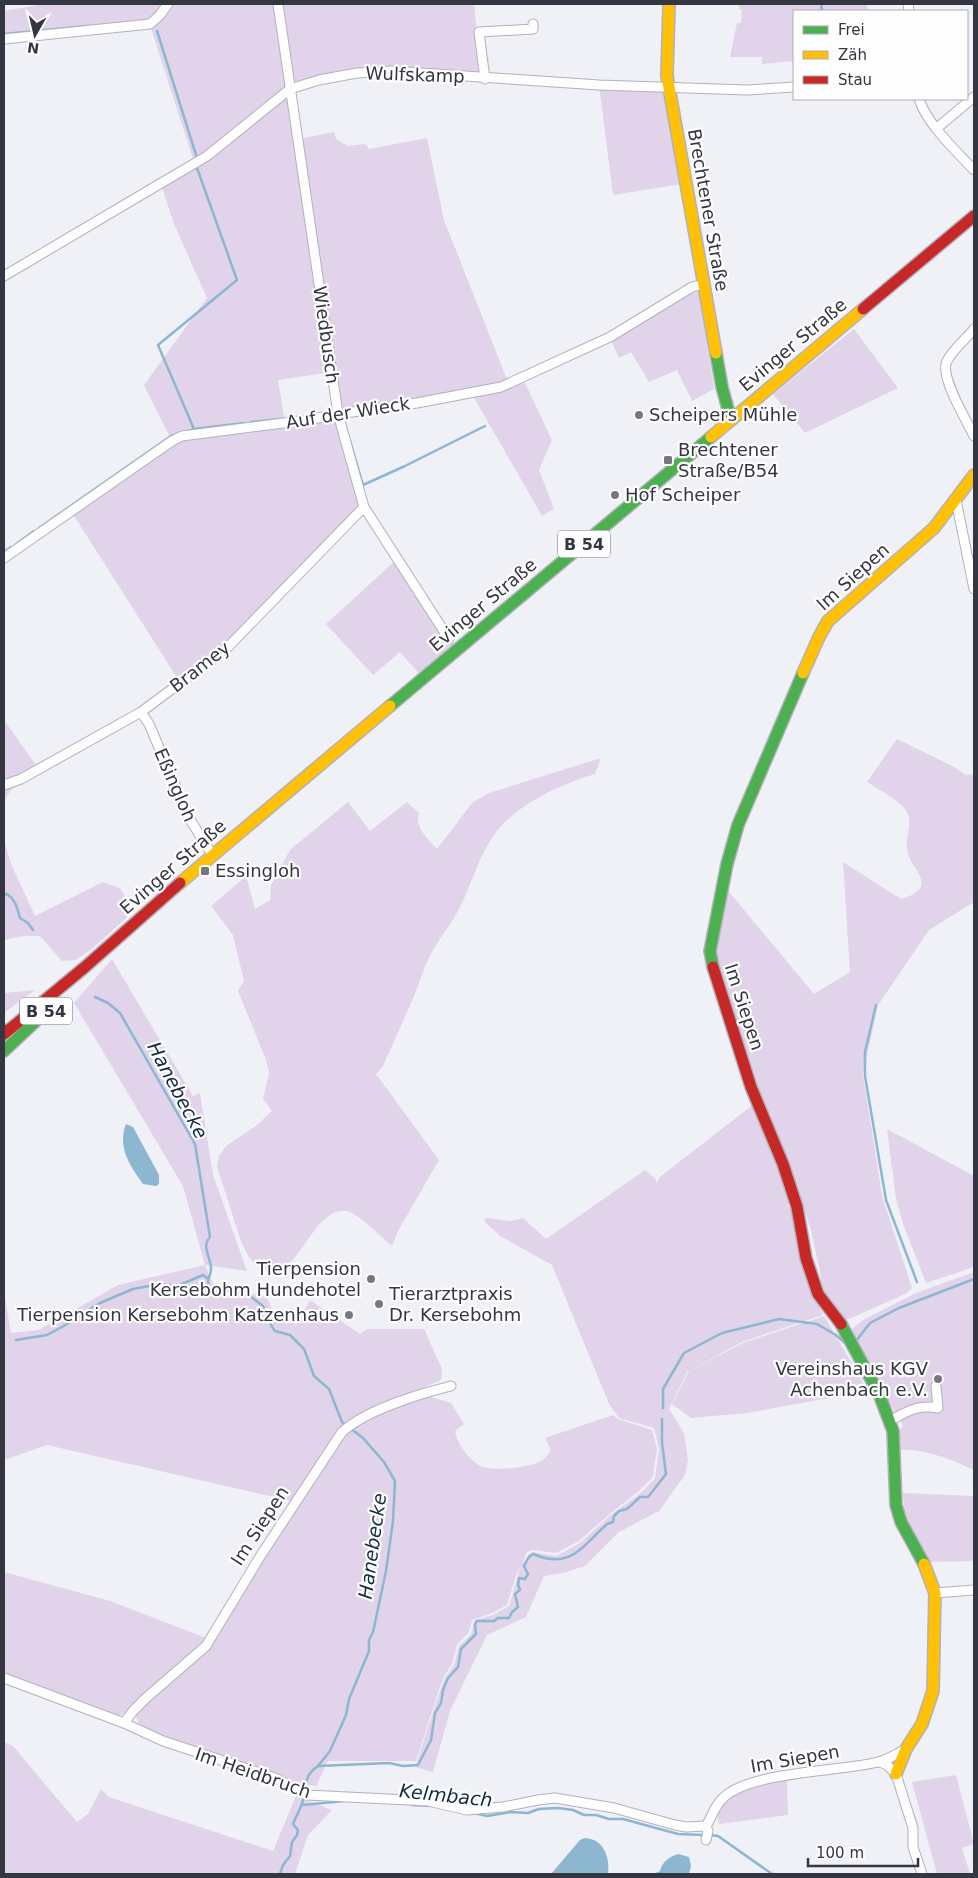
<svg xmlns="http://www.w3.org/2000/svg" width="978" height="1878" viewBox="0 0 978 1878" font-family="'DejaVu Sans',sans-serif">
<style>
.green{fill:#e1d3e9;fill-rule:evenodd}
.water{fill:#8db6d1}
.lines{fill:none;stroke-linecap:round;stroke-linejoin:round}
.stream{stroke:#8db6d1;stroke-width:2.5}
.street-casing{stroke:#b1b2ba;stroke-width:11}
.fast-casing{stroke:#b1b2ba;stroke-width:14}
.slow-casing{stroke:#b1b2ba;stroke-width:14}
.jam-casing{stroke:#b1b2ba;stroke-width:14}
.street{stroke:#fdfdfe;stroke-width:9}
.fast{stroke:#4caf50;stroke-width:11}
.slow{stroke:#ffc107;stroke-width:11}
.jam{stroke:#c62828;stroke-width:11}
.poi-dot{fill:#767781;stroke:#fdfdfd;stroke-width:2}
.labels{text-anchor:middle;stroke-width:4.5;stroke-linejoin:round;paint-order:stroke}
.shield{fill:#fdfdfd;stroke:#707279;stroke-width:1}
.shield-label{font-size:16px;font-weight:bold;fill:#343641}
.street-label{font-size:18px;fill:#343641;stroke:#fdfdfd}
.poi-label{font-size:18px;fill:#343641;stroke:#fdfdfd;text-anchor:start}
.water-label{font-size:19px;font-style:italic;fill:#112c3c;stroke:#fdfdfd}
</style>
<rect width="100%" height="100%" fill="#f0f1f7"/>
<!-- green -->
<g class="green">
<path d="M44,4H474L482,77L356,71L288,84L298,139L334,132L336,139L348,146L365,144L369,149L427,138L444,220L508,382L338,414L364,501L226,649L181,684L71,511L172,441L144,385L207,298L174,224L162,187L194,162L150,25L4,39V11ZM331,372L338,414L285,423L278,380Z"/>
<polygon points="739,4 867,4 868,11 794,11 794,61 762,64 762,57 730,57 737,23 741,23 742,10 739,9"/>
<polygon points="599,85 669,87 682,184 613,195"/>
<polygon points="698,292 700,293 714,389 692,401 677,370 649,382 631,352 619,358 611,340 687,293"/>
<polygon points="854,329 898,388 805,433 773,394"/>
<polygon points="525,383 552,440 539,470 554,509 542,516 473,396"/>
<polygon points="397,559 457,648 423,678 400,652 373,675 326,624"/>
<polygon points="4,720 38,768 10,791 4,801"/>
<path d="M897,739L954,767L966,775L974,774V902L929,930L878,1005L863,1074L882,1196L912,1288L905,1294L849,1319H844L831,1304L822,1288L820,1272L811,1230L802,1201L783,1148L760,1099L713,962L724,886L814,994L850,972L843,862L901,899C943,887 908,868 907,849C905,837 913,823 907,812C901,801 877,789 867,782Z"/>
<path d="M601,758L595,774C563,784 530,798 505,822C482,844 475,877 461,905C453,922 440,937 431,954C424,967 420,982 414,996C404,1020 393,1043 383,1066L376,1074L439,1160L398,1231L392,1246C383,1238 356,1212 347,1211C311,1206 299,1283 265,1270C252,1265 246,1253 241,1241L217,1167L219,1156L226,1146L257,1125L272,1111L263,1099L269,1073L266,1060L238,991L244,981L233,935L211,906L246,876L255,909L270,900L271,885L290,850L348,802L370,831L407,802L419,813C414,827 428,839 437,849L472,803L489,793Z"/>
<polygon points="4,840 11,864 35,916 103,882 120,888 134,911 93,948 76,960 62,961 40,936 24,936 4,940"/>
<polygon points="112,959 193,1096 200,1093 213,1175 247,1271 205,1265 214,1286 267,1297 277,1321 297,1324 310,1300 360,1334 367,1329 424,1329 442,1369 441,1380 356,1417 341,1429 291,1501 47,1445 4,1460 4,1293 11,1333 39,1330 118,1285 205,1265 183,1186 74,1003"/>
<polygon points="35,990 4,1013 4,993"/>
<path d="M754,1104L757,1106L791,1204L786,1205L793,1208L812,1293L823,1315L744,1341L687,1372L669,1409L684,1433L688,1460L685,1475L659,1511L619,1532L585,1566L563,1573L544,1576L526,1617L487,1635L450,1711L433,1772L415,1767L444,1679L454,1665L459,1646L471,1634L474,1620L493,1615L509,1606L521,1565L516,1576L507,1605L492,1613L472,1620L469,1632L457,1645L452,1664L443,1678L416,1761H328L316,1786L286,1781L142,1731L135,1714L217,1638L288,1521L347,1432L365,1420L424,1395L451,1403L464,1424L455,1431C457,1444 470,1462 483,1467C494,1471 534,1468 544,1459C546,1457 549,1453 551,1450L545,1438L613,1415L618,1419L652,1430L657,1449L653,1477L639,1491L611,1513L579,1541L556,1553L533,1550L527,1552L522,1564L529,1554L533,1552L556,1556L580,1543L612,1514L642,1492L655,1478L659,1449L654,1428L619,1418L609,1404L552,1265L500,1236L484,1221L486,1218L511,1221L523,1218L546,1239L645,1170L656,1179V1183L661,1176Z"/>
<polygon points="887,1129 974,1176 974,1267 926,1283 903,1224 896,1199"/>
<path d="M974,1272V1470C952,1460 924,1448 900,1450L899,1431L903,1426L854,1340L852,1329L863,1320L916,1293Z"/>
<polygon points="824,1316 868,1391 747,1413 691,1418 672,1404 689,1371 745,1342"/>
<polygon points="903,1493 974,1496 974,1561 927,1562 905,1519"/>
<polygon points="4,1572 110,1601 206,1638 187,1658 128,1712 118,1716 4,1677"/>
<polygon points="4,1742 13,1746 77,1822 88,1814 101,1789 109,1797 273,1851 296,1796 332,1810 308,1835 295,1874 4,1874"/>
<polygon points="956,1775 974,1844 962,1848 970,1874 937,1874 912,1782"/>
<path d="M787,1780L788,1815L719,1824C719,1821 717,1816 718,1812C722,1789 768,1784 787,1780Z"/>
</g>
<!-- water -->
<g class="water">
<path d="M126,1124L133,1127L159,1175V1184L156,1186L143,1184C130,1166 117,1147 126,1124Z"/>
<path d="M585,1838C604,1839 610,1858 608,1874H551L580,1840Z"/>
<path d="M678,1854L689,1857L691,1866L689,1874H653L660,1871C662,1862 669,1857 678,1854Z"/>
</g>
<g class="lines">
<!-- stream -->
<g class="stream">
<polyline points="821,4 822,11"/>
<polyline points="157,31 197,158"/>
<polyline points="4,34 87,26"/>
<polyline points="251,422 281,419"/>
<polyline points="194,429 158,345 237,280 197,168"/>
<polyline points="186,432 194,429 244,423"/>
<polyline points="350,441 363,485 405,466 485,426"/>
<polyline points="39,528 171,436 176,435"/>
<polyline points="15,545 34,531"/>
<polyline points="4,552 11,547"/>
<path d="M4,895L7,894C16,900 17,908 20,918L28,923L33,930"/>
<path d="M95,997L108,1003L120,1013L195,1144L210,1237C201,1247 211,1257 211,1269C211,1277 205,1280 210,1288L226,1290L250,1296L263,1306L272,1327L275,1331L290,1335L304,1349L314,1376L329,1389L342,1422L363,1438L384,1462L395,1481L393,1521L386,1571L373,1632L369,1640V1651L349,1699L346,1715L330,1751L318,1766"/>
<polyline points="876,1005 865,1052 865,1076 886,1200 917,1282"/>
<polyline points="16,1340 47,1335 82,1316 87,1311 100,1303 133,1289 160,1284 177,1286 203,1275 207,1278"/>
<polyline points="856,1341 870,1323 899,1308 974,1279"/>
<polyline points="663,1408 663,1389 684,1353 722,1333 779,1319 817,1324 836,1335 847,1345"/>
<path d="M305,1790C306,1779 308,1773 318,1766L389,1763L403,1766L418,1765L431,1740L435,1713L441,1703L443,1690L448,1678L458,1667L461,1649L476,1634L475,1625L477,1621H494L498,1618H509L512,1612L518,1607L515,1594L520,1590L518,1585L519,1578L525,1579L528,1574L524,1566L529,1557L533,1554C571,1570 581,1547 607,1524L613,1522L614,1516L619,1511L627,1509L640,1497H648L666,1474L662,1443V1419"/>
<polyline points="303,1805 344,1801"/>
<polyline points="412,1805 432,1806"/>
<polyline points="474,1813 487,1816 511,1812 528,1813 539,1809 558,1808 573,1810 584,1815 596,1815 609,1819 623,1819 678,1834 704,1835"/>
<polyline points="709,1835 718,1836 772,1874 776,1874"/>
<path d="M280,1874L283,1865L290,1856L292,1842L297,1835L298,1830L293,1824C297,1813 302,1808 304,1796"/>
</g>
<defs>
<g id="street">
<polyline points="278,4 338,414 364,507 449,639"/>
<polyline points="908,4 909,11"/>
<polyline points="4,39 150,24 160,15 168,4"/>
<polyline points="485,79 479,32 533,29 533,24"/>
<path d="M919,99C927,124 956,151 974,170"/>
<polyline points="937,128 974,97"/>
<polyline points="4,276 207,156 290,89 319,80 357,73 391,71 599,85 747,90 794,87"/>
<path d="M974,329C966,339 953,349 947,361C939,376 967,421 974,436"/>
<polyline points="956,500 974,589"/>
<polyline points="4,558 172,441 182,436 307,420 338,414 417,403 501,387 610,337 692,287 704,284"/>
<polyline points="141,712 149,724 189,818 213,856"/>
<polyline points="4,785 21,779 141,712 226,649 364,507"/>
<path d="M889,1421C907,1412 917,1404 938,1408L936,1386"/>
<polyline points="935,1593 974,1590"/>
<polyline points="4,1678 124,1723 163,1741 275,1778 307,1795 428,1801 467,1810 503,1807 538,1800 555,1798 614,1808 675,1825 686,1827 706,1826"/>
<path d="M124,1723L133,1711L146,1698L206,1646L261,1555L342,1432C366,1410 419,1394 451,1386"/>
<polyline points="880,1762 887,1765 896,1774 913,1828 913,1847 922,1874"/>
<path d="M706,1826C712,1817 714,1807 722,1799C748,1771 840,1772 878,1762C888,1760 897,1753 906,1749"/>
<polyline points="706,1840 708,1831 706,1826"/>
</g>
<g id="fast">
<polyline points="716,353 722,387 731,420"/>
<polyline points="390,706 711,437"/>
<polyline points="713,967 710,951 727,864 738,825 803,673"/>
<polyline points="4,1051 56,1002"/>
<polyline points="841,1324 879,1394 893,1431 896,1505 901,1522 924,1564"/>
</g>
<g id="slow">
<polyline points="669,4 667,76 716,353"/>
<polyline points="711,437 863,309"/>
<polyline points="803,673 819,637 828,621 934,528 974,475"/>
<polyline points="180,883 390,706"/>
<polyline points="896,1774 906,1749 922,1724 933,1691 935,1593 924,1564"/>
</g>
<g id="jam">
<polyline points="863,309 974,216"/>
<polyline points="713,967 751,1087 783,1164 797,1207 806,1258 818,1294 841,1324"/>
<polyline points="4,1031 8,1030"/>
<polyline points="4,1034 85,967 180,883"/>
</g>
</defs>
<!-- street casing -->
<use href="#street" class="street-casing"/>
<!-- fast casing -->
<use href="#fast" class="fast-casing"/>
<!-- slow casing -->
<use href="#slow" class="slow-casing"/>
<!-- jam casing -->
<use href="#jam" class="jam-casing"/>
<!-- street -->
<use href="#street" class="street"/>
<!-- fast -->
<use href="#fast" class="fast"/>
<!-- slow -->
<use href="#slow" class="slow"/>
<!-- jam -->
<use href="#jam" class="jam"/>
</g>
<!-- markers -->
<g class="poi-dot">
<circle cx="639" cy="415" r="5"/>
<rect x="663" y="455" width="10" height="10" rx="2.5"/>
<circle cx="615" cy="495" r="5"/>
<rect x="200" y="866" width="10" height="10" rx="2.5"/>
<circle cx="371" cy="1279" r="5"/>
<circle cx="379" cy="1304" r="5"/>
<circle cx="349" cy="1315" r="5"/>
<circle cx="938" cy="1379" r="5"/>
</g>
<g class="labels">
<!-- shield labels -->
<g class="shield">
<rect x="558" y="530.5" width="52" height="27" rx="4"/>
<rect x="20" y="997.5" width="52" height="27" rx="4"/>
</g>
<g class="shield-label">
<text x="584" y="550">B 54</text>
<text x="46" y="1017">B 54</text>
</g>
<!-- street labels -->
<g class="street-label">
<text transform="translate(415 75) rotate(2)" y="6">Wulfskamp</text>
<text transform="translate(708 210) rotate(80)" y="6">Brechtener Straße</text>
<text transform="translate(326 335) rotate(82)" y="6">Wiedbusch</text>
<text transform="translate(793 345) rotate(-40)" y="6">Evinger Straße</text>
<text transform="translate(348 413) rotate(-9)" y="6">Auf der Wieck</text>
<text transform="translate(853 577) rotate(-42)" y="6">Im Siepen</text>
<text transform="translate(483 605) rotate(-40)" y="6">Evinger Straße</text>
<text transform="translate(200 667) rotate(-38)" y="6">Bramey</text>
<text transform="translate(175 785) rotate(66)" y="6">Eßingloh</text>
<text transform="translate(173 867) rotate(-41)" y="6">Evinger Straße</text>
<text transform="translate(744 1007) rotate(72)" y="6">Im Siepen</text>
<text transform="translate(260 1526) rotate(-57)" y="6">Im Siepen</text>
<text transform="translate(795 1759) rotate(-10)" y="6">Im Siepen</text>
<text transform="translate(253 1773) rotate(19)" y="6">Im Heidbruch</text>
</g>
<!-- poi labels -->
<g class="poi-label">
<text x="649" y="421">Scheipers Mühle</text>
<text x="678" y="456">Brechtener<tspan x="678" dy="21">Straße/B54</tspan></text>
<text x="625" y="501">Hof Scheiper</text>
<text x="215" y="877">Essingloh</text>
<text x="361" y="1275" text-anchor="end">Tierpension<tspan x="361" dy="21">Kersebohm Hundehotel</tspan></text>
<text x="389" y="1300">Tierarztpraxis<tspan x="389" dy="21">Dr. Kersebohm</tspan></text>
<text x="339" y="1321" text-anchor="end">Tierpension Kersebohm Katzenhaus</text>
<text x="928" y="1375" text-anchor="end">Vereinshaus KGV<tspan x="928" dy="21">Achenbach e.V.</tspan></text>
</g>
<!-- water labels -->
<g class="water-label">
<text transform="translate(178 1090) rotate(62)" y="7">Hanebecke</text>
<text transform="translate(372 1546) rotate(-82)" y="7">Hanebecke</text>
<text transform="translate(446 1795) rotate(6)" y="7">Kelmbach</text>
</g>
</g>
<!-- border -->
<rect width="978" height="1878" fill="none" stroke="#343641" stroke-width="10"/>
<!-- legend -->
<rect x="793" y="10" width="175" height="90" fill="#fdfdfd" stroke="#adadb2"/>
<rect x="803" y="26" width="25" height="8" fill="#4caf50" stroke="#adadb2"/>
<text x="838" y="35" font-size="15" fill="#343641">Frei</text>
<rect x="803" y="51" width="25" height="8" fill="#ffc107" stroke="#adadb2"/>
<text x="838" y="60" font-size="15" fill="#343641">Zäh</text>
<rect x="803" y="76" width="25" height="8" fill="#c62828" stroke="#adadb2"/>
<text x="838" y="85" font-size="15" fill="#343641">Stau</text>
<!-- north arrow -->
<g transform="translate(35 35) rotate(188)" stroke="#fdfdfd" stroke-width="4" paint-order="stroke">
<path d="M0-4L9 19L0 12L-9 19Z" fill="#343641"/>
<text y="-8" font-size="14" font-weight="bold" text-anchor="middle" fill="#343641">N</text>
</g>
<!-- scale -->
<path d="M808 1858v8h110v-8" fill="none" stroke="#343641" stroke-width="2.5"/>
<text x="816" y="1858" font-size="15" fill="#343641" stroke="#fdfdfd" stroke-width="4" paint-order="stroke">100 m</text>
</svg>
